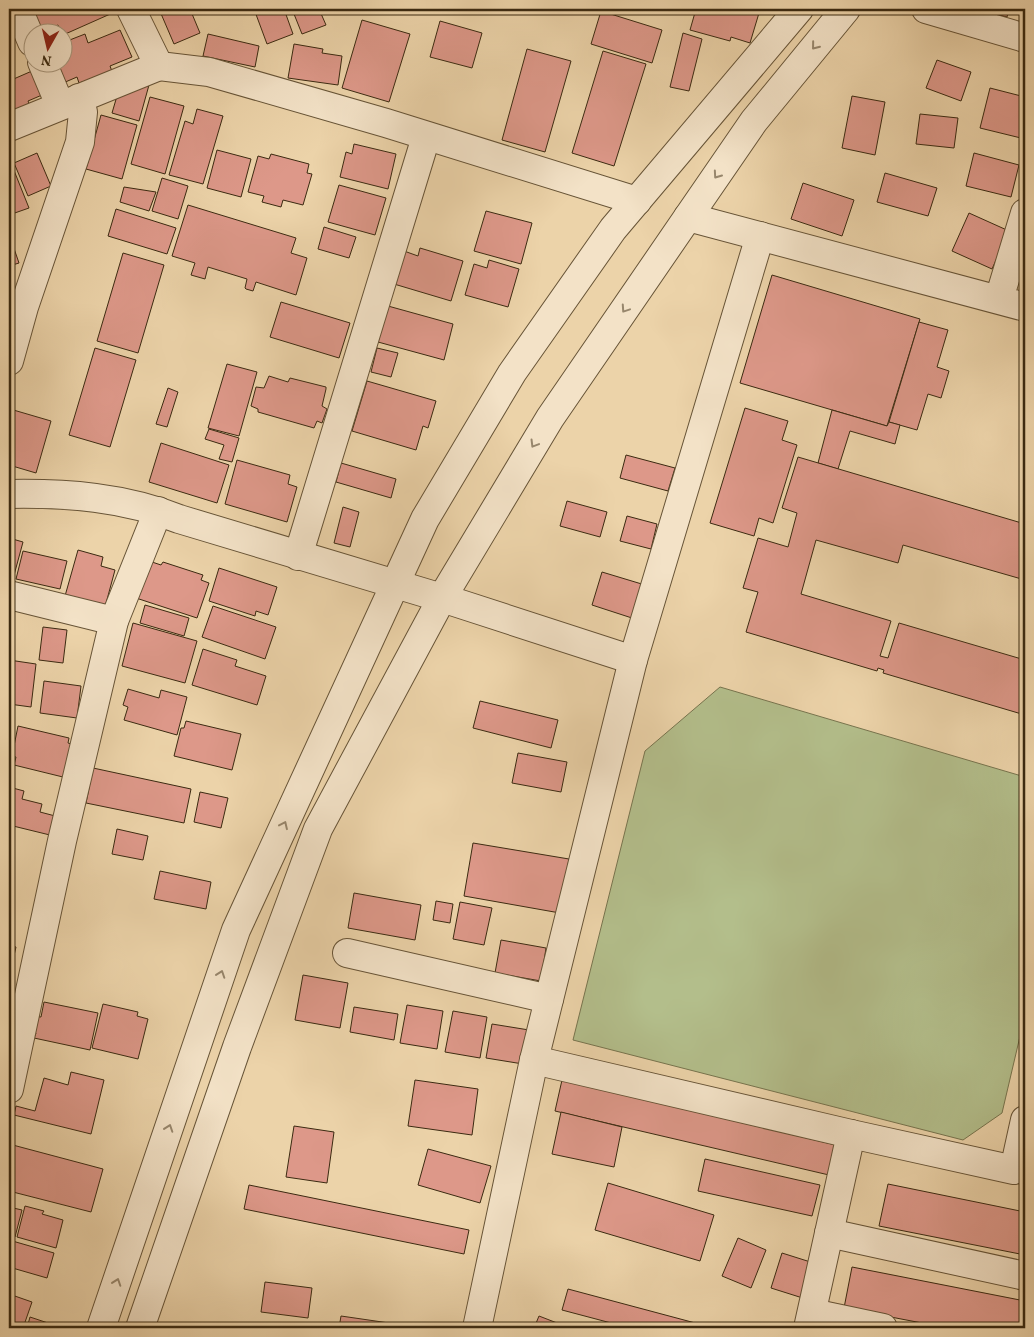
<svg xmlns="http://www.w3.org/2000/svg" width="1034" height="1337" viewBox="0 0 1034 1337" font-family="Vollkorn,serif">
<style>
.green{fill:#b3be8b;stroke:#77744e}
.building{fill:#dd9889;stroke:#3b2a11}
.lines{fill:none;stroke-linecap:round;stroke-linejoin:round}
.minor-casing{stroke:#675437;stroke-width:30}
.minor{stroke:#f3e2c7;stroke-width:28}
.oneway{stroke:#97866c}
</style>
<rect width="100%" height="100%" fill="#ecd3a9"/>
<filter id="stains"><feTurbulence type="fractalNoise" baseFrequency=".004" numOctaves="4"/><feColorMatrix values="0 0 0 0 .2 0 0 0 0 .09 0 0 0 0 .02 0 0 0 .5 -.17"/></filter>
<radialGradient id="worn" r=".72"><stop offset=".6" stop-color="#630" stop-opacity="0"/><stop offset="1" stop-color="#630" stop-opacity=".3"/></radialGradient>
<!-- green -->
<polygon class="green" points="720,687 1025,777 1025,1015 1002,1113 963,1140 573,1040 645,751"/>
<!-- building -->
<g class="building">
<polygon points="30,9 116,9 117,11 63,35 58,25 40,32"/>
<polygon points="159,9 190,9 200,33 174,44"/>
<polygon points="254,9 284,9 293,34 267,44"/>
<polygon points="292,9 319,9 326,25 302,34"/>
<polygon points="696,9 743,9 759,13 750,43 731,37 730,41 690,30"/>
<polygon points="975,9 1009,9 1007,17"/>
<polygon points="601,11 662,30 652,63 591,44"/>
<polygon points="362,20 410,34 389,102 342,88"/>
<polygon points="440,21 482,33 472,68 430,57"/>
<polygon points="120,30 132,57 110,66 113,74 89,84 88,80 79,83 77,77 63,83 54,62 62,62 62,43 85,34 88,43"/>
<polygon points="683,33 702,39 689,91 670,87"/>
<polygon points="208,34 259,46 255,67 203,56"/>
<polygon points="294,44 323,49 322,53 342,56 338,85 288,78"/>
<polygon points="527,49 571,61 545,152 502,140"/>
<polygon points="603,51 646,64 614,166 572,153"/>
<polygon points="937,60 971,72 961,101 926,88"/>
<polygon points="32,71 42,95 28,101 31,108 9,118 9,81"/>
<polygon points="149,85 139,121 112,113 117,96"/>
<polygon points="990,88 1025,97 1025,139 980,128"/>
<polygon points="852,96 885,102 875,155 842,148"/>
<polygon points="150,97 184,106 165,174 131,164"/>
<polygon points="197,109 223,116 203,184 169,175 185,121 193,124"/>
<polygon points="920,114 958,118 954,148 916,144"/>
<polygon points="101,115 137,125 122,179 86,169"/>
<polygon points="354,144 396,154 388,189 340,177 346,152 352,154"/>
<polygon points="217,150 251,159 241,197 207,188"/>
<polygon points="37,153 51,186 28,196 14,163"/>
<polygon points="974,153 1019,165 1011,197 966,186"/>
<polygon points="271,154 309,164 307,173 312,174 303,205 283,200 281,207 262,202 264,196 248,192 258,156 269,159"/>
<polygon points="9,158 29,208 9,215"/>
<polygon points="885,173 937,188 928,216 877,202"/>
<polygon points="162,178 188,186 178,219 152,211"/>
<polygon points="803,183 854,200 842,236 791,219"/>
<polygon points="339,185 386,198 375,235 328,222"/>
<polygon points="124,187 156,192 149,211 120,202"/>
<polygon points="188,205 296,238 291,253 307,258 296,295 256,282 253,291 246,289 245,288 247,279 208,267 205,279 191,275 195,263 172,256"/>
<polygon points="116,209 176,228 167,254 108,236"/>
<polygon points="486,211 532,223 521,264 474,251"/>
<polygon points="969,213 1009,231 992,269 952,251"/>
<polygon points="324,227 356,237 349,258 318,249"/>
<polygon points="9,234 19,263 9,266"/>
<polygon points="420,248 463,261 451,301 394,284 404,251 418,256"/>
<polygon points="123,253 164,265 138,353 97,341"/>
<polygon points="489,260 519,269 508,307 465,295 474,264 487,268"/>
<polygon points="772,275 920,319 887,426 740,383"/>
<polygon points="281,302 350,323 339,358 270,337"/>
<polygon points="388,306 453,324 444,360 378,342"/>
<polygon points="919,322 948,330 937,367 949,371 941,398 928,394 917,430 889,422"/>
<polygon points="95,348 136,360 110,447 69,435"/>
<polygon points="377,348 398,353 391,377 371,372"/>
<polygon points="227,364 257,372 239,436 208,428"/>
<polygon points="269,376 288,382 290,378 326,387 326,389 322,406 327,409 322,423 317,421 314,428 258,412 258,409 251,406 256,387 264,388"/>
<polygon points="367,381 436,401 428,428 423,426 416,450 352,431"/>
<polygon points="168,388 178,392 167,427 156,424"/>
<polygon points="745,408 788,421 782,440 797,445 773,523 759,518 754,536 710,523"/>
<polygon points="10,409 51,421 36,473 9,465"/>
<polygon points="832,410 887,426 889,422 900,425 895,444 850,431 838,469 818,463"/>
<polygon points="209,429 239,438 232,462 219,459 224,445 205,439"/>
<polygon points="161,443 229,465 217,503 149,482"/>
<polygon points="626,455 675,468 668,491 620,478"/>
<polygon points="798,457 1025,524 1025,580 903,545 898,563 816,540 801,594 891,621 880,656 888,658 899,623 1025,660 1025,715 883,673 884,670 878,668 877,671 746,632 758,592 743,588 758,538 788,547 797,513 782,508"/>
<polygon points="237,460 290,475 288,484 297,487 287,522 225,504"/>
<polygon points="341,463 396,479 391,498 336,482"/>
<polygon points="567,501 607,512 600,537 560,526"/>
<polygon points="343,507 359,512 350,547 334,543"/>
<polygon points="627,516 657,524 651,549 620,541"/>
<polygon points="9,538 23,542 13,579 9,578"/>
<polygon points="78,550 103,557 101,566 115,570 105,607 65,596"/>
<polygon points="23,551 67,561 60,589 16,579"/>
<polygon points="149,561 161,565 163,562 203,575 201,580 209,583 197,618 136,598"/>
<polygon points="219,568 277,587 268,615 256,611 255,616 209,601"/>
<polygon points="602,572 645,585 635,619 592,605"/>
<polygon points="145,605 189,618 184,636 140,623"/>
<polygon points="213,606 276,627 265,659 202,637"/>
<polygon points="133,623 197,641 185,683 122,666"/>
<polygon points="43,627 67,630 63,663 39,660"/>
<polygon points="203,649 237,660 235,666 266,676 257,705 192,685"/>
<polygon points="9,660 36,664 31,707 9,704"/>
<polygon points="44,681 81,686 77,718 40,713"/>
<polygon points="128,689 159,698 161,690 187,697 177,735 124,720 128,707 123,705"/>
<polygon points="480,701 558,720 551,748 473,728"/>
<polygon points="186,721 241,734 232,770 174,756 181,728 184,728"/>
<polygon points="18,726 69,738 68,743 75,745 67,778 14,765 16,757 12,756"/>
<polygon points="518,753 567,762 561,792 512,783"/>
<polygon points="93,768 191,789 184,823 86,803"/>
<polygon points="9,787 24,791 22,799 42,804 40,812 59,817 54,836 9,825"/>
<polygon points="200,792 228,798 221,828 194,822"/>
<polygon points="117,829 148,836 143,860 112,854"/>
<polygon points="473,843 569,859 560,913 464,896"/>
<polygon points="160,871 211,882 206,909 154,899"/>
<polygon points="354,893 421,905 415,940 348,928"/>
<polygon points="436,901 453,904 450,923 433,920"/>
<polygon points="460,902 492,908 484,945 453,939"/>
<polygon points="501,940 546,948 541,981 495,973"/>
<polygon points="9,945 16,947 9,977"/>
<polygon points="303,975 348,983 340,1028 295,1020"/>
<polygon points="44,1002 98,1013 90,1050 34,1038 36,1033 29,1031 32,1016 41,1017"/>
<polygon points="103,1004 138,1012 137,1016 148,1019 138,1059 92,1048"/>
<polygon points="407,1005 443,1011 437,1049 400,1043"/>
<polygon points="354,1007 398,1014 394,1040 350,1032"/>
<polygon points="453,1011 487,1017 480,1058 445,1052"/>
<polygon points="492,1024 529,1030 523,1064 486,1058"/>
<polygon points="71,1072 104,1080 91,1134 14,1115 16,1106 35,1111 44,1078 68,1085"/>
<polygon points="415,1080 478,1089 472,1135 408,1126"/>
<polygon points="562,1080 836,1145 829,1175 555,1111"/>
<polygon points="561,1112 622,1127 614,1167 552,1154"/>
<polygon points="294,1126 334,1132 327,1183 286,1177"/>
<polygon points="9,1144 103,1169 91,1212 9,1191"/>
<polygon points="428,1149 491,1166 480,1203 418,1185"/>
<polygon points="705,1159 820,1185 812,1216 698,1191"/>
<polygon points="608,1183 714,1215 700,1261 595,1230"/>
<polygon points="888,1184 1025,1212 1025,1255 879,1226"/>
<polygon points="249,1185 469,1230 464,1254 244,1209"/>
<polygon points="25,1206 44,1211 42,1214 63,1220 56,1248 17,1237"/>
<polygon points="9,1207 22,1210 15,1237 9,1235"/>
<polygon points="738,1238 766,1250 751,1288 722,1276"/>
<polygon points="9,1240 54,1253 47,1278 9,1267"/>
<polygon points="782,1253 820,1265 809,1300 771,1288"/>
<polygon points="852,1267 1025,1301 1025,1328 948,1328 844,1308"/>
<polygon points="265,1282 312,1288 308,1318 261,1312"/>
<polygon points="568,1289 714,1328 630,1328 562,1310"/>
<polygon points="9,1294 32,1302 23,1328 14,1328 15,1326 9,1323"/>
<polygon points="341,1316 396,1324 395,1328 339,1328"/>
<polygon points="539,1316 570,1328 534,1328"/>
<polygon points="30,1317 54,1325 53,1328 27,1328"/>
</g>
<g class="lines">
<defs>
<g id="minor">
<polyline points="18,9 32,42"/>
<polyline points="131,9 159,66 209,72 386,123 637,201"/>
<polyline points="926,9 1025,38"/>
<polyline points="42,62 60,105"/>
<polyline points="9,127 159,66"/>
<polyline points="688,217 1025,307"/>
<polyline points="999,299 1025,213"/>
<polyline points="9,361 24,307 80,142 83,112 79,98"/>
<path d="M9,494C67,493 124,497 179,519L442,598L633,660"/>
<polyline points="298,556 426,137"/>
<polyline points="9,595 114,621"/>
<polyline points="347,953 549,999"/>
<polyline points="534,1060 851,1134 1014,1170 1025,1120"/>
<polyline points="9,1089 62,841 114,621 158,511"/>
<polyline points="829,1233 1025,1276"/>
<polyline points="812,1313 883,1328"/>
<polyline points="101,1328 236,930 425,519 512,373 613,229 799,9"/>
<polyline points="140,1328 237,1047 318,829 442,598 550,418 688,217 754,121 846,9"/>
<polyline points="477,1328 534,1060 633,660 760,236"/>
<polyline points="808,1328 851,1134"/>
</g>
</defs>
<!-- minor casing -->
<use href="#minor" class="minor-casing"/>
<!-- minor -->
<use href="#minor" class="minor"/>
</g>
<!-- one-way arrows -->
<defs><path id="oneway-chevron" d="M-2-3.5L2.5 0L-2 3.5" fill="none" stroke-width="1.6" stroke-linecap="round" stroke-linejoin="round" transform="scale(1.25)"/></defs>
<g class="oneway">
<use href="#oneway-chevron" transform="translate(815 46) rotate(129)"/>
<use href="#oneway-chevron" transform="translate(717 175) rotate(125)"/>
<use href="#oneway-chevron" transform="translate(625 309) rotate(124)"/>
<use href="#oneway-chevron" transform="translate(534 444) rotate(121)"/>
<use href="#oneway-chevron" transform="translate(284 825) rotate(-65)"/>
<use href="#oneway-chevron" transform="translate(221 974) rotate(-71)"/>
<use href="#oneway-chevron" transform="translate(169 1128) rotate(-71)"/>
<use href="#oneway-chevron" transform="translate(117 1282) rotate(-71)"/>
</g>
<!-- margin -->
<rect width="1034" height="1337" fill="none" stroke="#ecd3a9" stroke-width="30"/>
<rect x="10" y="10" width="1014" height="1317" fill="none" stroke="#3b2a11" stroke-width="2.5"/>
<rect x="15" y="15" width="1004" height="1307" fill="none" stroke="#3b2a11"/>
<!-- north arrow -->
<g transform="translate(48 48) rotate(188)"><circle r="24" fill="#f3e2c7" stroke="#a9987e"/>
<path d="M0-4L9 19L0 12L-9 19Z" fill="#8f2418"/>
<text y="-8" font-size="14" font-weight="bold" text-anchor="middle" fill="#3b2a11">N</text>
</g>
<rect width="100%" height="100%" filter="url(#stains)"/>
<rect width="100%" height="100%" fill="url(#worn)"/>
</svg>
